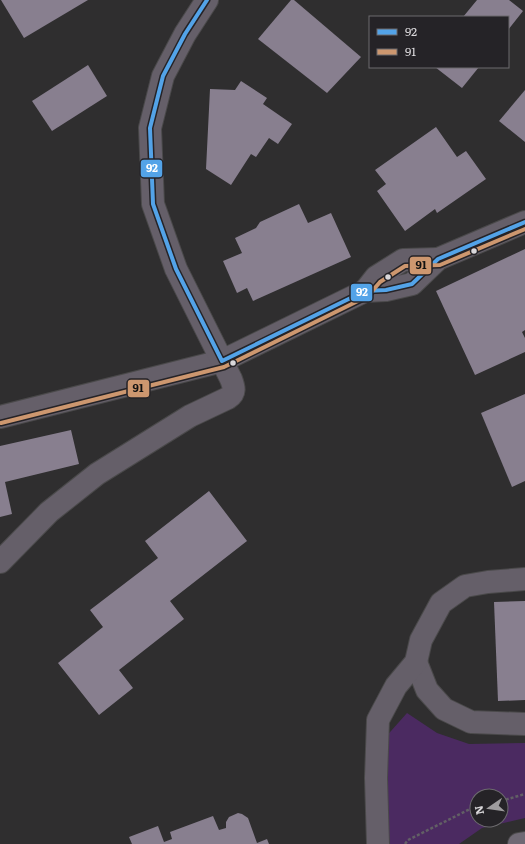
<svg xmlns="http://www.w3.org/2000/svg" width="525" height="844" viewBox="0 0 525 844" font-family="Literata,serif">
<style>
.green{fill:#4b2a61;fill-rule:evenodd}
.building{fill:#887f8f}
.lines{fill:none;stroke-linecap:round;stroke-linejoin:round}
.minor-casing{stroke:#4a494a;stroke-width:24}
.major-casing{stroke:#4a494a;stroke-width:24}
.path{stroke:#625f65;stroke-width:2.5;stroke-dasharray:3 2;stroke-linecap:butt}
.minor{stroke:#655f69;stroke-width:22}
.major{stroke:#6f6974;stroke-width:22}
.bus-1-casing{stroke:#252327;stroke-width:7}
.bus-2-casing{stroke:#252327;stroke-width:7}
.bus-1{stroke:#53a3e8;stroke-width:4}
.bus-2{stroke:#cd976f;stroke-width:4}
.bus-dot{fill:#d9d7da;stroke:#252327;stroke-width:1.5}
.line-badge{stroke:#252327;stroke-width:1.5}
.badge-label{font-size:11px;text-anchor:middle;font-weight:bold;fill:#fff}
.pale-badge-label{font-size:11px;text-anchor:middle;font-weight:bold;fill:#111}
</style>
<rect width="100%" height="100%" fill="#2f2e2f"/>
<!-- green -->
<path class="green" d="M407,713L437,733L469,744L525,743V818L482,828L459,844H383V740ZM477,796H501V820H477Z"/>
<!-- building -->
<g class="building">
<polygon points="1,0 88,0 24,38"/>
<polygon points="291,0 294,0 361,57 327,93 258,39"/>
<polygon points="477,0 509,0 523,11 508,30 508,17 463,17"/>
<polygon points="88,65 107,96 52,131 32,101"/>
<polygon points="435,67 479,67 462,88"/>
<polygon points="241,81 267,98 263,104 292,124 278,144 269,138 256,157 251,154 231,185 206,169 210,89 235,90"/>
<polygon points="525,90 525,142 499,121"/>
<polygon points="436,127 457,157 466,151 486,179 437,213 435,209 405,231 377,191 386,184 375,170"/>
<polygon points="299,204 308,223 331,213 351,257 253,301 247,288 237,293 223,261 242,253 235,238 256,228 260,222"/>
<polygon points="525,249 525,330 522,332 525,338 525,352 475,375 436,291"/>
<polygon points="525,394 525,481 512,487 481,413"/>
<polygon points="71,430 79,464 5,482 12,514 0,517 0,446"/>
<polygon points="209,491 247,541 170,601 184,619 119,670 133,688 99,715 58,663 103,627 90,610 158,558 145,541"/>
<polygon points="525,601 525,700 498,701 494,602"/>
<polygon points="238,813 242,814 248,818 257,843 267,839 269,844 132,844 129,837 158,826 164,842 172,839 170,832 213,816 219,830 226,828 226,822 229,817"/>
</g>
<g class="lines">
<defs>
<g id="minor">
<polyline points="365,291 376,277 403,260 438,259"/>
<polyline points="0,417 222,361 365,291 386,290 412,284 438,259 525,222"/>
<path d="M0,562L49,512L97,474L190,416L228,398C236,393 234,387 231,379L176,269L153,204L150,128L163,76L185,34L207,0"/>
<polyline points="416,662 427,690 444,709 471,722 525,724"/>
<polyline points="378,844 376,778 378,720 396,686 416,662 421,640 441,603 465,586 488,582 525,579"/>
</g>
<polyline id="major" points="519,844 525,843"/>
</defs>
<!-- minor casing -->
<use href="#minor" class="minor-casing"/>
<!-- major casing -->
<use href="#major" class="major-casing"/>
<!-- path -->
<g class="path">
<polyline points="501,801 525,794"/>
<polyline points="405,844 408,840 470,809 477,807"/>
</g>
<!-- minor -->
<use href="#minor" class="minor"/>
<!-- major -->
<use href="#major" class="major"/>
<defs>
<polyline id="bus-1" points="207,0 185,34 163,76 150,128 153,204 176,269 222,361 365,291 386,290 412,284 438,259 525,222"/>
<polyline id="bus-2" points="1,423 224,367 368,296 380,282 405,266 440,265 525,229"/>
</defs>
<!-- bus-1 casing -->
<use href="#bus-1" class="bus-1-casing"/>
<!-- bus-2 casing -->
<use href="#bus-2" class="bus-2-casing"/>
<!-- bus-1 -->
<use href="#bus-1" class="bus-1"/>
<!-- bus-2 -->
<use href="#bus-2" class="bus-2"/>
</g>
<!-- markers -->
<g class="bus-dot">
<circle cx="474" cy="251" r="3.5"/>
<circle cx="388" cy="277" r="3.5"/>
<circle cx="233" cy="363" r="3.5"/>
</g>
<g class="line-badge">
<rect x="140" y="159" width="23" height="19" rx="4" fill="#53a3e8"/>
<rect x="409" y="256" width="23" height="19" rx="4" fill="#cd976f"/>
<rect x="350" y="283" width="23" height="19" rx="4" fill="#53a3e8"/>
<rect x="127" y="379" width="23" height="19" rx="4" fill="#cd976f"/>
</g>
<g class="badge-label">
<text x="152" y="172">92</text>
<text x="362" y="296">92</text>
</g>
<g class="pale-badge-label">
<text x="421" y="269">91</text>
<text x="138" y="392">91</text>
</g>
<!-- legend -->
<rect x="369" y="16" width="140" height="52" fill="#252327" stroke="#6d6b6f"/>
<rect x="377" y="29" width="20" height="6" fill="#53a3e8" stroke="#6d6b6f"/>
<text x="405" y="36" font-size="12" fill="#d9d7da">92</text>
<rect x="377" y="49" width="20" height="6" fill="#cd976f" stroke="#6d6b6f"/>
<text x="405" y="56" font-size="12" fill="#d9d7da">91</text>
<!-- north arrow -->
<g transform="translate(489 808) rotate(257)"><circle r="19" fill="#252327" stroke="#6d6b6f"/>
<path d="M0-3L7 15L0 10L-7 15Z" fill="#9e9c9e"/>
<text y="-6" font-size="11" font-weight="bold" text-anchor="middle" fill="#d9d7da">N</text>
</g>
</svg>
